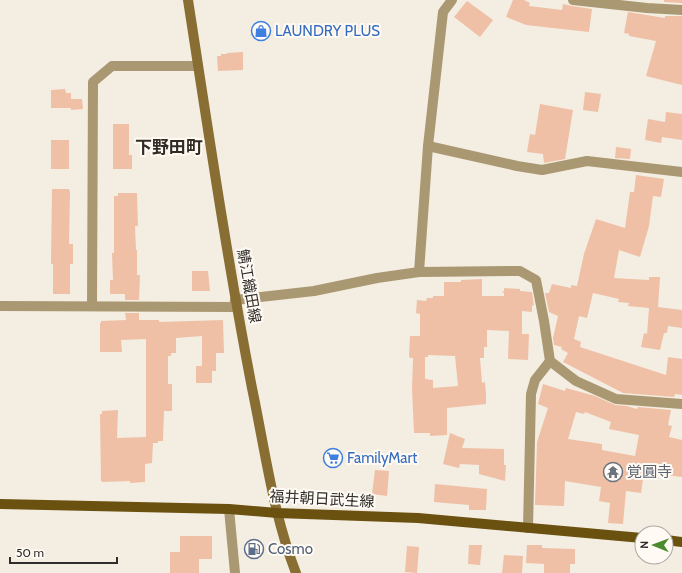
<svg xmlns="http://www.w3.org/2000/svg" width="682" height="573" viewBox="0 0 682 573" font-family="Cabin,'Noto Sans JP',sans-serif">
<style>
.building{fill:#efc0a6;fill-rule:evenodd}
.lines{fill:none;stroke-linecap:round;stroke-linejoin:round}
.street{stroke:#aa9872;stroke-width:10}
.secondary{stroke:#886e32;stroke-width:10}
.primary{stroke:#6b5110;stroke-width:10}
.labels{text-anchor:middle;stroke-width:4;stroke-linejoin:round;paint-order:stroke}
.shop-label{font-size:15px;fill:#366cbe;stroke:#fffbf4;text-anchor:start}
.street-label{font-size:15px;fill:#2f2d29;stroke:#fffbf4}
.worship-label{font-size:15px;fill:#5b616d;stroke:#fffbf4;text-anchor:start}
.service-label{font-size:15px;fill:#4e5e75;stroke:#fffbf4;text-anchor:start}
.quarter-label{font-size:17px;font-weight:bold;fill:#302b23;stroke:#fffbf4}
</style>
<rect width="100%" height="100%" fill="#f4ede2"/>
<!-- building -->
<g class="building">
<polygon points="513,0 524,0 530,3 529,6 562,10 563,4 572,6 592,9 589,32 526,25 506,17"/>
<polygon points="664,0 682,0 682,3 664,2"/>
<polygon points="467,1 493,20 480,37 454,17"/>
<polygon points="628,12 665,18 665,16 682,16 682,85 646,76 656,41 629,36 629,34 624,33"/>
<polygon points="243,52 243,70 218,71 217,56 221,56 221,54 227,54 227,53"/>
<polygon points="65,89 66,93 71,93 71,105 71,99 82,99 83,109 71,110 71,108 51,108 51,90"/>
<polygon points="585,92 601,94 598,112 583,110"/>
<polygon points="540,104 573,110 565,159 544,163 543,154 527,152 530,134 535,135"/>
<polygon points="666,112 682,114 682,140 662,137 661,143 645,140 648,119 665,122"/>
<polygon points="113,124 129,124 129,155 132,155 132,169 113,169"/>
<rect x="51" y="140" width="18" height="29"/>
<polygon points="616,147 631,149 630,159 615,158"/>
<polygon points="636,175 664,179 661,197 653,196 649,226 640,257 619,250 614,278 649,280 649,277 660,277 658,307 682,310 682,328 668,326 667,333 664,333 660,350 641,347 644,333 647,334 649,308 628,306 629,303 618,302 619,299 593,293 587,318 579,316 574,339 581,342 580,347 666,375 668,357 682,359 682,395 675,394 674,397 623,393 563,362 568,353 561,349 562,347 554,345 553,338 558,316 549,312 545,293 549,293 552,284 571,288 571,285 577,286 584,254 596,219 625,228 630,192 634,192"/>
<polygon points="52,189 69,189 70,192 69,244 73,244 73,264 70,264 70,294 53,294 53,264 51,264"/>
<polygon points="118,193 137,193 138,226 135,226 136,250 137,250 137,275 140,275 139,300 125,300 125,294 110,294 110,280 113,280 112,253 114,253 114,196 118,196"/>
<polygon points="192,271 208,271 210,291 192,291"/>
<path d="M482,279V296H504V293L502,292L504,291V288L520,289V291L532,292L534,306L532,305V312L522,311V334H529L528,360L508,359L509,331L487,330V347H484V358H480L482,383L485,382L486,395V404L447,408V435L430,436V433H414L412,389L413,358H410L409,356L410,336H420V314L416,313L417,300L426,301L427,298H433V296H444V282H461V280ZM428,355L455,356L458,386L433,388V380L425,379V357H428Z"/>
<polygon points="125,313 139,313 139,320 159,320 159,322 223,320 224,353 216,353 216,371 212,371 212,383 196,383 196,366 202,366 202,336 176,338 176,353 171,353 171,356 168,356 168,384 172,384 172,411 164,411 163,441 158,441 158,443 153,443 152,463 145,464 145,482 130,483 130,481 103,482 101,481 100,414 102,414 102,411 118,410 117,438 146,437 146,339 121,340 122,352 100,352 100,323 101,323 101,321 126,320"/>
<path d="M543,384L565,391L566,388L595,396L615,405L627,406L637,409L638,407L671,410L668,425L672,426L669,437L682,440V477L644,472L641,493L626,491L623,524L608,523L610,503L599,501L601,487L565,481L564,506L535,505L537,442L548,408L538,404ZM576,412L584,414L585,412L611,422L609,429L639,435L635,456L602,450V444L568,439Z"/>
<polygon points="450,433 465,439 462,448 504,449 504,465 506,465 505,481 479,474 479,465 460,464 459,468 443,464"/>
<polygon points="375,470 389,471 387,496 372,494"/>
<polygon points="435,484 487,489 486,510 469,510 469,505 434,502"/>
<polygon points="180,536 212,536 212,559 199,559 199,573 170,573 170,552 180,552"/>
<polygon points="469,545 482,545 480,565 468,564"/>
<polygon points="527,545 542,545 542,548 575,549 575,564 570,564 570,573 544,573 544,564 526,563"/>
<polygon points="407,546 419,547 417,573 405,572"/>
<polygon points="504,555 523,556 522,573 502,573"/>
</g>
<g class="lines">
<!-- street -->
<g class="street">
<polyline points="573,0 647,8 682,10"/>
<polyline points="428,146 517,166 542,170 587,161 682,172"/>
<polyline points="419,272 428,146 443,12 452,0"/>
<polyline points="0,306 234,307 235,300 314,291 377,278 419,272 520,271 536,280 544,321 550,361 576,381 616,399 682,404"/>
<polyline points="92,306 93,82 112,66 198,66"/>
<polyline points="229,509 235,573"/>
<polyline points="528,528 531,394 535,380 550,361"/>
</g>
<!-- secondary -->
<path class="secondary" d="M188,0C208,129 227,259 252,388C265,450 273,514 296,573"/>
<!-- primary -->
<g class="primary">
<polyline points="0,504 229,509 277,513 418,518 642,538"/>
<polyline points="666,540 682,542"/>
</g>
</g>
<!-- icons -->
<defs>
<symbol id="shop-ring" viewBox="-11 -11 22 22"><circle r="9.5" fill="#fffbf4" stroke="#3f7fe0" stroke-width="1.5"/><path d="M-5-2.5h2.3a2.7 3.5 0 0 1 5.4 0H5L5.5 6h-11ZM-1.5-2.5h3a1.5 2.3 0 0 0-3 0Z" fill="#3f7fe0"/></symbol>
<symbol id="supermarket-ring" viewBox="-11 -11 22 22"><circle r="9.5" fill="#fffbf4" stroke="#3f7fe0" stroke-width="1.5"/><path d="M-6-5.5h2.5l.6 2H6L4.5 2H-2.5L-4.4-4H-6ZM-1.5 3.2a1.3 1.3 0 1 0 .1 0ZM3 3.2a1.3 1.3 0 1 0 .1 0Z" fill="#3f7fe0"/></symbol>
<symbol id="temple-ring" viewBox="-11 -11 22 22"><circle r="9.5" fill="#fffbf4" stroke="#6b7280" stroke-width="1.5"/><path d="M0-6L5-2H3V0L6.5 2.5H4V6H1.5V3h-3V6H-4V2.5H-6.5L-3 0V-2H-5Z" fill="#6b7280"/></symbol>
<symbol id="fuel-ring" viewBox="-11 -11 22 22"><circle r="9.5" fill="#fffbf4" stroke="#5c6f8a" stroke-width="1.5"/><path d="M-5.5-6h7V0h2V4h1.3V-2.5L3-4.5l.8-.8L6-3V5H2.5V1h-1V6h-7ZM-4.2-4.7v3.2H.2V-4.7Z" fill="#5c6f8a"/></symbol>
</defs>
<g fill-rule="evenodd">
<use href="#shop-ring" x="250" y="20" width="22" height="22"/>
<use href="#supermarket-ring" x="322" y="447" width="22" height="22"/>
<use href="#temple-ring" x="602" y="461" width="22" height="22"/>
<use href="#fuel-ring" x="243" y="538" width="22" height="22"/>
</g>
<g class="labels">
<!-- shop labels -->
<g class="shop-label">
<text x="275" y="36">LAUNDRY PLUS</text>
<text x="347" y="463">FamilyMart</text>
</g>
<!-- street labels -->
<g class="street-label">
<text transform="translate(249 286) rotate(80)" y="5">鯖江織田線</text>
<text transform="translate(322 499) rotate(3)" y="5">福井朝日武生線</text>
</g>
<!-- worship labels -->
<g class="worship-label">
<text x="627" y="477">覚圓寺</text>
</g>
<!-- service labels -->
<g class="service-label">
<text x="268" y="554">Cosmo</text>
</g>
<!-- quarter labels -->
<g class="quarter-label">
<text x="169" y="153">下野田町</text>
</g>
</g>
<!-- north arrow -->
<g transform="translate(654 545) rotate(271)"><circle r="19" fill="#fffbf4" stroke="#aca9a3"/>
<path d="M0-3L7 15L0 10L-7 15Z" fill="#4b8b2d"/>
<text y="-6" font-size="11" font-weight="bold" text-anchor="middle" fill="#2f2d29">N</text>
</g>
<!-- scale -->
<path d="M10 557v6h107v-6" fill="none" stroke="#2f2d29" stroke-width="2"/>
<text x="16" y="557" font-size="12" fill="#2f2d29" stroke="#fffbf4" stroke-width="3" paint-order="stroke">50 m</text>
</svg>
